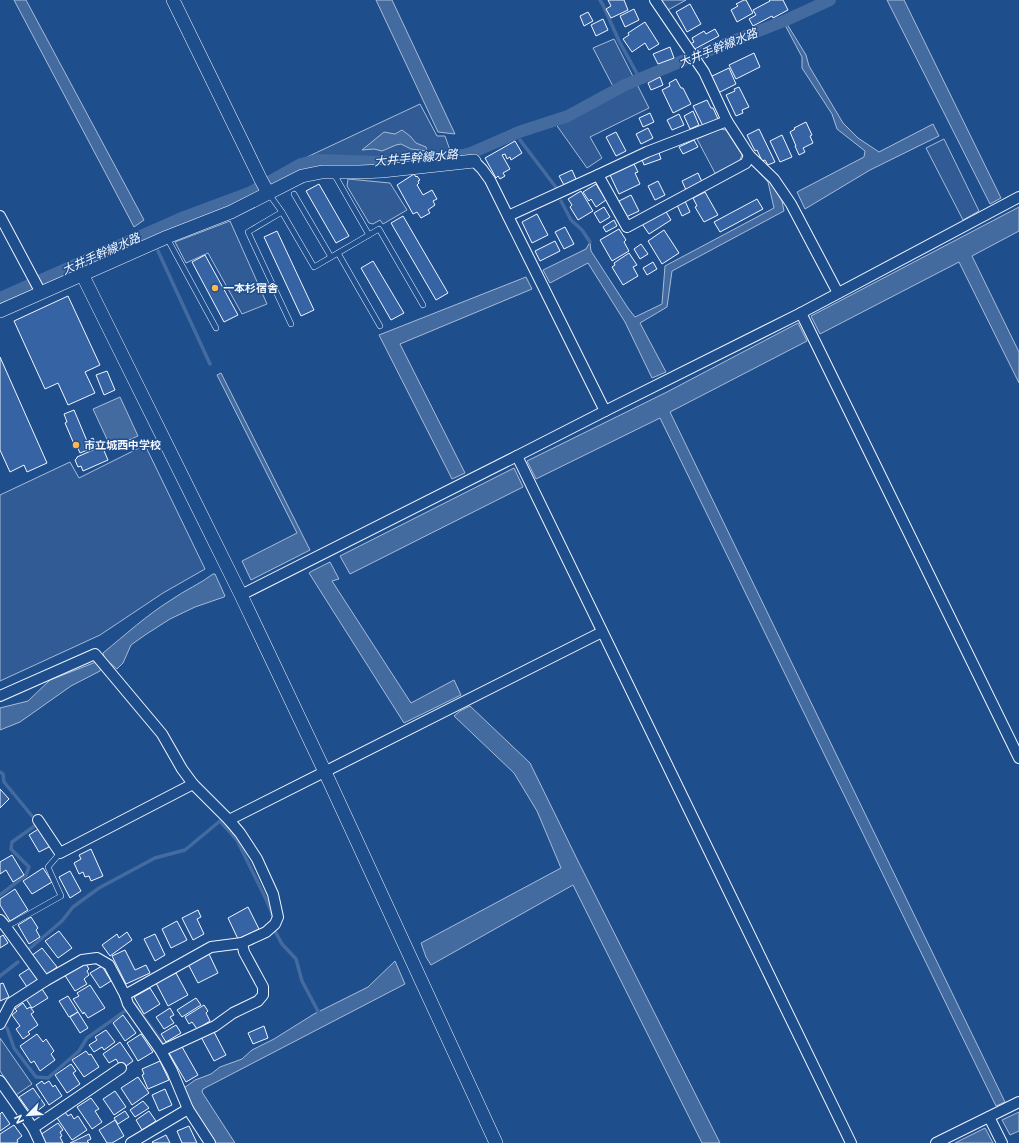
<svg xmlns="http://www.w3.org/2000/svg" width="1019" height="1143" viewBox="0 0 1019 1143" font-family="'Public Sans','Noto Sans JP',sans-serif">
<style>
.built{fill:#305b95;stroke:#a8bbd7}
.water{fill:#446ba0;stroke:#a8bbd7}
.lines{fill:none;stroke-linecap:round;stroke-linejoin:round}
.stream{stroke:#446ba0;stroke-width:3.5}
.canal{stroke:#446ba0;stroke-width:12}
.building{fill:#3563a3;stroke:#f2f6ff}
.service-casing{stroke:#f2f6ff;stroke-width:6}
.minor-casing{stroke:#f2f6ff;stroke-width:12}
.tertiary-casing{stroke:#f2f6ff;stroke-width:14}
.service{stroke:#1f4e8c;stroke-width:5}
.minor{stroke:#1f4e8c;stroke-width:10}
.tertiary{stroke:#1f4e8c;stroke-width:13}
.poi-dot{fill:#ffb74d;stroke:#1f4e8c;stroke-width:1.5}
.labels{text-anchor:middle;stroke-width:3;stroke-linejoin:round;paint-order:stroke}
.poi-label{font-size:11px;font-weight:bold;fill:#f2f6ff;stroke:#1f4e8c;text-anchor:start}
.water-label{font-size:12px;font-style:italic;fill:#f2f6ff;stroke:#1f4e8c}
</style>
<rect width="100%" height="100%" fill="#1f4e8c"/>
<!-- built -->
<g class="built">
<polygon points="661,0 686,0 668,10"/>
<polygon points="614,39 649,108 590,137 602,158 587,168 555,123 570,119 617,94 593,48"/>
<polygon points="420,104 437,136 445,136 451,153 373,158 307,157"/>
<polygon points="720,129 726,130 742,155 739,162 716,175 697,139"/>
<polygon points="944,139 979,211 963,220 926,148"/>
<polygon points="348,179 390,183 407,210 383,224 380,220 373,224 369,223 347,186"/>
<polygon points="230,221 267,304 242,314 208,253 186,263 175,242"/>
<polygon points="145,445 205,569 163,593 100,635 0,681 0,495 70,462 79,478"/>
<polygon points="0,1038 32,1084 16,1095 0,1071"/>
</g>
<!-- water -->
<g class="water">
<polygon points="14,0 26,0 144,220 134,227"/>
<polygon points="376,0 392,0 455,134 438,132"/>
<polygon points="887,0 904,0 1001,198 990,204"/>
<polygon points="787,24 806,55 809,66 843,123 858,138 879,152 933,124 939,136 870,170 805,209 797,192 864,157 865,151 837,129 832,114 802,68 802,57 785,25"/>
<polygon points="402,130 410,136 416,143 426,147 427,151 411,149 401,144 396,145 382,151 374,149 362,150 384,132 395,134"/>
<polygon points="755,168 767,177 782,201 784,211 672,271 667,307 640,323 666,372 652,378 625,322 588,263 550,283 543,270 586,249 590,242 591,251 628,308 635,317 662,304 665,266 774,208 768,182"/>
<polygon points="1019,207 1019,231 972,256 1019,352 1019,383 959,262 820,334 811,316"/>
<polygon points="526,277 532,289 400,344 465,473 452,479 379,335"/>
<polygon points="798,323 807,341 670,412 1005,1102 996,1106 660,418 536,479 527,461 667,392"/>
<polygon points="221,373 310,550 251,580 242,561 297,533 217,375"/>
<polygon points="120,397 138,436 111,448 93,409"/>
<polygon points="514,468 523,487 350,574 340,556"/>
<polygon points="330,562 339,579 332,581 411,703 454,680 461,695 404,723 309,573 312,571"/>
<path d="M213,574H215L225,596L224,597L195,607L170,619L145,635L131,645L123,663L117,669L110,663L101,668L100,671L71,686L20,722L0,730V708L28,701L50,680L96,662L104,657L103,653C125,635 147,615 171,600C185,590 200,584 213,574Z"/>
<polygon points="470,706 530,763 577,859 720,1143 702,1143 573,885 431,965 426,957 421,943 561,868 537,811 514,773 454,716 460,711"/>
<polygon points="395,961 405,984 203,1089 202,1092 235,1143 215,1143 185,1096 184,1088 195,1080 211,1074 220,1067 242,1059 252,1050 274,1039 314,1014 368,987"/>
<polygon points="1019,1112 1019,1131 1010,1135 1002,1120"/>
<polygon points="985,1128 993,1143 955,1143"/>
</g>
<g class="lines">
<!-- stream -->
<g class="stream">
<polyline points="600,0 603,5 619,41 640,79"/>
<polyline points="520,140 558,190"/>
<polyline points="561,201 571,220 582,230 590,242"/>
<polyline points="158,251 210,364"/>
<polyline points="0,772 3,774 4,782 32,816"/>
<polyline points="0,895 26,875 29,867 11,849 12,842 36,825"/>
<polyline points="275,931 282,944 296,959 302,981 320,1015"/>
<polyline points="29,949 62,921 73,907 99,888 155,858 185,850 220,821 237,840 265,897 272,913 273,919"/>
<polyline points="0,976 18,962"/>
<polyline points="134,1004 163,1043"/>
<polyline points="7,1028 14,1048 36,1077 48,1078 79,1051 87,1038 125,1011"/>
</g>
<!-- canal -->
<polyline class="canal" points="0,298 184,217 251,192 301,164 317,160 378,162 463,155 471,153 519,132 568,116 625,85 687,59 784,21 830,0"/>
</g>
<!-- building -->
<g class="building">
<polygon points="608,0 624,0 628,10 611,18 606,9 611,6"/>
<polygon points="744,0 746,0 753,13 737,22 731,10 738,6 736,4"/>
<polygon points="769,0 783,0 788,10 773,18 772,16 753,26 749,19 756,15 753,10 770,1"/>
<polygon points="690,4 701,24 687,32 676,12"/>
<polygon points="634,9 639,20 625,27 620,16"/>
<polygon points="588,12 593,21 584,26 580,16"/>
<polygon points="603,19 608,30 596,36 591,25"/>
<polygon points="645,22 659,44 649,50 645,43 632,52 623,39 629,35 628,33"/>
<polygon points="715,29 719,36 693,50 690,44 694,42 692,38 704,31 706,34"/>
<polygon points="670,47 674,58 658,64 653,54"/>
<polygon points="754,53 760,67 736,79 729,65"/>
<polygon points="729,68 736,84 718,93 710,77"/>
<polygon points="660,77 663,85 651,90 648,83"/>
<polygon points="676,79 681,88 683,88 691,104 673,113 662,90 670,86 669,83"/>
<polygon points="739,87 749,107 742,110 743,113 736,116 726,95 735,91 734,89"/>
<polygon points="707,100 711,108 713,108 718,119 703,126 693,106"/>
<polygon points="693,111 699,125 690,129 684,116"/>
<polygon points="650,113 654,122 643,127 639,118"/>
<polygon points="679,114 684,125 672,130 667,120"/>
<polygon points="806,122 812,135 810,136 813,143 803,148 805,152 799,155 795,146 796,146 790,132 795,129 794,128"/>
<polygon points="648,128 653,138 641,144 636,134"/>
<polygon points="759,129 775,162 768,165 765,160 762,161 757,150 755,151 747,135"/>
<polygon points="616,132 626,151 616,156 606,137"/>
<polygon points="782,135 792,157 780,162 770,141"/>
<polygon points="694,140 698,147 683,154 679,147"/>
<polygon points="515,141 522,153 511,160 510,157 507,159 505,154 502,155 510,169 503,173 505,176 500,179 498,176 496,178 485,158"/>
<polygon points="658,150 661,159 644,165 641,157"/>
<polygon points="634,164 638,172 635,173 640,184 619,194 610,175"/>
<polygon points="572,170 576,179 564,185 559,176"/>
<polygon points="698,173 702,182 686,190 682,181"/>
<polygon points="414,174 416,177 417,176 420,180 418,181 419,183 417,185 423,195 432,190 437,199 433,201 435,205 428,210 430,213 421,218 417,212 413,214 397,185"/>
<polygon points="658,181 665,195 655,200 648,186"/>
<polygon points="319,184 349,236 336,243 306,191"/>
<polygon points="596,184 606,200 596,207 591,199 589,201 583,192"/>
<polygon points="581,191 593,211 578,220 570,207 572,205 568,199"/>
<polygon points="705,192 718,215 704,222 695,207 697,206 693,198"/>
<polygon points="631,195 639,211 626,217 619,201"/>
<polygon points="757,199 763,209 720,232 714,222"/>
<polygon points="685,201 690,212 682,216 677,205"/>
<polygon points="604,207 610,217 600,223 594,213"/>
<polygon points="665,210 671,220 649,234 642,224"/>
<polygon points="537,214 548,235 532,243 522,222"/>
<polygon points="403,216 448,293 436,300 391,223"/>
<polygon points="614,220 617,226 606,232 603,227"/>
<polygon points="565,227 574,244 564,249 555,232"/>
<polygon points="619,229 626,240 624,242 629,251 612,261 600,240"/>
<polygon points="664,230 679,253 662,264 648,241"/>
<polygon points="277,231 314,310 301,316 264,237"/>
<polygon points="555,241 560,251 540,261 535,251"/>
<polygon points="641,244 648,254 640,259 634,249"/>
<polygon points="629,253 637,265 633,267 638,276 623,285 612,267 615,265 614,263"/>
<polygon points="205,255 238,315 224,322 192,262"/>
<polygon points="373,261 404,313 391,320 361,268"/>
<polygon points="653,262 657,269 647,275 643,268"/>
<polygon points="68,296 100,365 85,372 95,393 68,405 58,383 45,389 14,321"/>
<polygon points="0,357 47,463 27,472 24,465 10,472 0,450"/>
<polygon points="107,371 115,390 104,395 96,375"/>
<polygon points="74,410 87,441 93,438 97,446 80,453 76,444 74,444 65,423 67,422 64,414"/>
<polygon points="102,446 108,460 83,471 81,466 78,467 75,460 77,458 77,457"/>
<polygon points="0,789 9,799 0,808"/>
<polygon points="40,828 51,846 39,852 29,835"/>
<polygon points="91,849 103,876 91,881 89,876 85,877 83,872 79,874 74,863 81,859 79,855"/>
<polygon points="12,855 24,875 13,882 6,870 0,874 0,862"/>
<polygon points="43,868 52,882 32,894 23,881"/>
<polygon points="70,871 81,891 70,898 59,877"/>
<polygon points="15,889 28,910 10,921 0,905 0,899"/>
<polygon points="248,907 259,929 238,939 228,918"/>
<polygon points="198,910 201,917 197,919 204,934 193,940 182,918"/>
<polygon points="31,917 38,928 36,930 40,937 29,944 18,925"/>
<polygon points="177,921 187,940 171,948 162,929"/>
<polygon points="59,931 72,948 58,958 45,941"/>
<polygon points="127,932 132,940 110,956 102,945 117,934 119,938"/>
<polygon points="155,934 165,955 155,961 144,939"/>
<polygon points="3,935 8,943 0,948 0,937"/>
<polygon points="42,948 57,967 45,976 31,956"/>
<polygon points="125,950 135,970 146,965 150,973 126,984 112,956"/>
<polygon points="209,954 218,973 198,983 188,964"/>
<polygon points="85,962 89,969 87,971 89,975 84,979 87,984 75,991 64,974"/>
<polygon points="102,966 111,981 100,988 90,973"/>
<polygon points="30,968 38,980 27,987 19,975"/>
<polygon points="176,973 188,995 168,1006 156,983"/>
<polygon points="3,983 9,997 0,1001 0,984"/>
<polygon points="90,985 105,1008 88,1018 84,1012 83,1014 73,999 79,996 77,993"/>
<polygon points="150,988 160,1004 144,1014 134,997"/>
<polygon points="42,989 48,998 32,1008 26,999"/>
<polygon points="68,996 78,1012 69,1017 59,1001"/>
<polygon points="196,998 201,1005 182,1017 177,1010"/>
<polygon points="23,1003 27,1009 30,1007 34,1012 31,1014 38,1025 28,1032 30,1034 23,1039 16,1029 20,1026 12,1015 17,1011 15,1009"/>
<polygon points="204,1005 208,1011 206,1013 210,1021 197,1029 192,1022 189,1024 185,1017"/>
<polygon points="170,1008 174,1015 170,1017 174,1023 164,1029 156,1017"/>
<polygon points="78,1012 88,1028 80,1033 70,1017"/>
<polygon points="123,1015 136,1033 125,1041 113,1023"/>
<polygon points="176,1025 181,1033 166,1042 161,1034"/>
<polygon points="264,1026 268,1038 253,1044 248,1033"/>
<polygon points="106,1030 115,1042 104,1050 102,1047 94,1052 89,1045 97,1040 95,1037"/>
<polygon points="213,1030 226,1055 214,1061 201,1037"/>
<polygon points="37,1034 43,1042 46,1039 54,1051 51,1054 55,1060 40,1071 34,1061 31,1063 20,1046"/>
<polygon points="141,1034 153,1052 138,1061 127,1043"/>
<polygon points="120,1042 133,1061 122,1069 116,1059 109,1063 103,1054"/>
<polygon points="181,1045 198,1075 186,1082 169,1053"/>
<polygon points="86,1051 89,1055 91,1054 99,1067 84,1077 72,1060"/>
<polygon points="160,1061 169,1080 148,1089 142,1075 144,1074 142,1069"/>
<polygon points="71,1064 76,1071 73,1073 80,1084 67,1093 55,1075"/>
<polygon points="138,1077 149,1093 132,1105 121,1088"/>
<polygon points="42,1081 44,1084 49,1081 53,1087 55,1085 62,1096 49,1105 36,1085"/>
<polygon points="33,1088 45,1105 32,1115 19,1097"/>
<polygon points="165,1089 172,1105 159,1111 152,1095"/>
<polygon points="115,1091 126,1107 114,1115 103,1099"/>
<polygon points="91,1098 99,1109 95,1111 102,1122 92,1129 77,1107"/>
<polygon points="143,1101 149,1108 135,1117 130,1110"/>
<polygon points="125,1111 129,1117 118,1124 114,1118"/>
<polygon points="149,1111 156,1121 142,1130 136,1120"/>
<polygon points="2,1112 10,1124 0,1131 0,1114"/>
<polygon points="65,1112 68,1116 71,1114 74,1119 78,1116 87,1130 72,1140 57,1118"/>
<polygon points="115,1120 124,1136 112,1143 107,1143 99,1130"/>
<polygon points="58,1123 63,1130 60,1132 62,1136 60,1137 63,1143 45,1143 40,1135"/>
<polygon points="14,1125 22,1136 17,1140 18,1142 16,1143 0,1143 0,1134"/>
<polygon points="189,1126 197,1143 182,1143 177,1131"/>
<polygon points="89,1134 91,1139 87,1141 89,1143 70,1143"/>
<polygon points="166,1135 170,1143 153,1143 152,1142"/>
</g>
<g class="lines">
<defs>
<g id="service">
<polyline points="334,174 369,235"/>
<polyline points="269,194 282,212 314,267 379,229 423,305"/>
<polyline points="294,194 331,257"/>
<polyline points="282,212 248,232 291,324"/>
<polyline points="167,238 216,328"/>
<polyline points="338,253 380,326"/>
<polyline points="6,927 61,896 48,867 60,853"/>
</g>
<g id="minor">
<polyline points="655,0 704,72 727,121 749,155 774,179 791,204 838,293"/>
<polyline points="598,175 627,227 746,163 749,155"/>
<polyline points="0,216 41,293"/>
<polyline points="508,216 598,175 647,152 727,121"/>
<polyline points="801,313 1019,758"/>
<polyline points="605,411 801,313 1019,197"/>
<polyline points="517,456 851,1143"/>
<polyline points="241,595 517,456 605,411 490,180 482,169 474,161"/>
<polyline points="0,696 95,654 162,734 182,769 193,784 229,820 240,833 257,859 273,894 278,917 275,924 266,932 242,943 211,947 125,995 128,1004 161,1051 172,1071 188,1109 210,1143"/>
<polyline points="38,820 60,853 193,784"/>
<polyline points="229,820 602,632"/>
<polyline points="0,920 6,927 45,981"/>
<polyline points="0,1024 11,1003 45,981 82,960 97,958 109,965 125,995"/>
<polyline points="161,1051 215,1026 233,1013 258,1001 263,995 263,987 244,952 242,943"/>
<polyline points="0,1081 33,1128 40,1143"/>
<polyline points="989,1117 1002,1143"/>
<polyline points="33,1128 121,1068"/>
<polyline points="131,1143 188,1109"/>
<polyline points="936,1143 1019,1102"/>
</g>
<g id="tertiary">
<polyline points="173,0 261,180 268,193"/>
<polyline points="82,274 241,595 325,772 496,1143"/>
<polyline points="0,311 167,237 231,212 302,176 322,172 359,172 382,171 474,161"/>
</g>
</defs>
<!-- service casing -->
<use href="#service" class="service-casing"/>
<!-- minor casing -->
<use href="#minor" class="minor-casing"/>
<!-- tertiary casing -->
<use href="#tertiary" class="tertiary-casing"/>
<!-- service -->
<use href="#service" class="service"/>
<!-- minor -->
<use href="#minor" class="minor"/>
<!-- tertiary -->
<use href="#tertiary" class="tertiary"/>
</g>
<!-- markers -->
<g class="poi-dot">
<circle cx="215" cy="288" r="4"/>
<circle cx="76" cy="445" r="4"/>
</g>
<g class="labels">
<!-- poi labels -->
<g class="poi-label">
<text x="223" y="292">一本杉宿舎</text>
<text x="84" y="449">市立城西中学校</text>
</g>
<!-- water labels -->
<g class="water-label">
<text transform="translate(718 48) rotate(-22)" y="4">大井手幹線水路</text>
<text transform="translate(416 158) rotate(-5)" y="4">大井手幹線水路</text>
<text transform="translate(101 254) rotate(-24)" y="4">大井手幹線水路</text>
</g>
</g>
<!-- north arrow -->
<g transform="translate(28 1115) rotate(245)" stroke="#1f4e8c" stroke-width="3" paint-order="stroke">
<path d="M0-3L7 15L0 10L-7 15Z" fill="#f2f6ff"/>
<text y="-6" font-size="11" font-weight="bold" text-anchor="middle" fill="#f2f6ff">N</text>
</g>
</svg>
